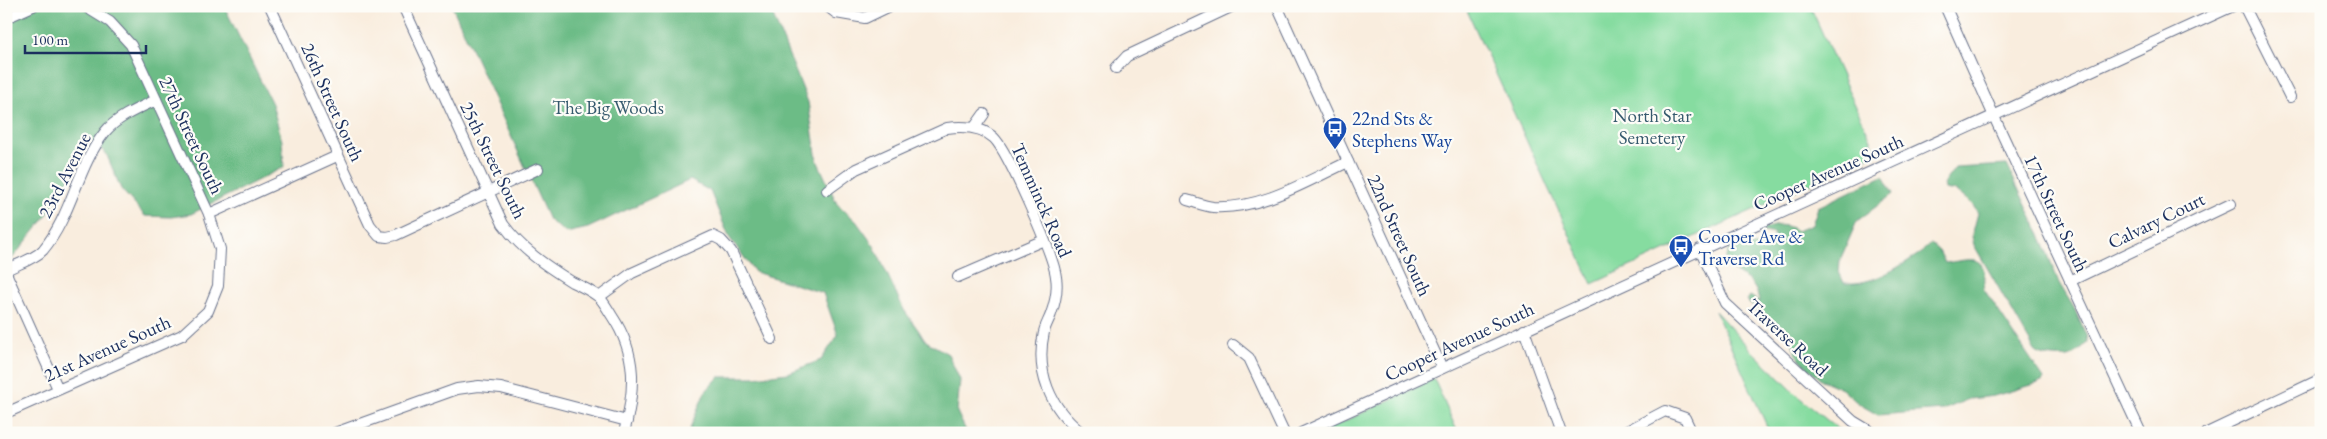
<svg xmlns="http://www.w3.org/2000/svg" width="2327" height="439" viewBox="0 0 2327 439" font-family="'EB Garamond',serif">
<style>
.green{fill:#86dca0;stroke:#50867f}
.forest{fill:#6cbc86;stroke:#447672}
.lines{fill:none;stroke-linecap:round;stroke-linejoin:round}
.minor-casing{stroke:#69728b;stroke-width:12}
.minor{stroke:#fff;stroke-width:10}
.labels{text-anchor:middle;stroke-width:4.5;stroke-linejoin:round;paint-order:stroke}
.street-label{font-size:19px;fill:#1b2f5e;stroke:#fdfcf7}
.park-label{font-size:19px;fill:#365a6e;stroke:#fdfcf7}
.transit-label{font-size:19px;fill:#164399;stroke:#fdfcf7;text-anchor:start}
</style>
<rect width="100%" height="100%" fill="#fdfcf7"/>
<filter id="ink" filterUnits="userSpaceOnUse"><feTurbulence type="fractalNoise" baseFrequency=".02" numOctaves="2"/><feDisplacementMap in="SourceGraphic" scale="10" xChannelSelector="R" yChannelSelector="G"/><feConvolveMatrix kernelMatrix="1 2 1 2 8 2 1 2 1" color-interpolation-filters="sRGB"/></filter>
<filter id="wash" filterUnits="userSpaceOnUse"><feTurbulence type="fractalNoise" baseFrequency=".0096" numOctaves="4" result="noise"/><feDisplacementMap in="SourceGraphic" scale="20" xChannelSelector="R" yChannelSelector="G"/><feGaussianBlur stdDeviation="1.12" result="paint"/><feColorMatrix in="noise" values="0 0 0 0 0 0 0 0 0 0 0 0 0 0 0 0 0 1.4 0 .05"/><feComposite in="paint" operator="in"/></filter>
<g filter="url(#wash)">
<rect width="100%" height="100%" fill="#f9edde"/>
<!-- green -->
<g class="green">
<polygon points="1465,6 1810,6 1877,153 1592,284"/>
<polygon points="1715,311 1750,349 1800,398 1843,433 1770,433"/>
<polygon points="1434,379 1458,433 1320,433"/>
</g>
<!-- forest -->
<g class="forest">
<polygon points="6,6 224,6 272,104 282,141 284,167 191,214 171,217 145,216 121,189 106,153 87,139 67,182 45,218 6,266"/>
<polygon points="452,6 769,6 808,102 817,160 837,204 856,221 874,246 904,310 926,341 948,354 960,380 957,412 967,433 688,433 705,392 719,377 754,377 788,373 821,360 838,335 823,293 755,272 729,237 710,191 690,180 588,228 566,233 549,220"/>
<path d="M2007,165L2041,237L2059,283L2074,308L2086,335L2087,343C2082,348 2074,356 2067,357C2058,358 2040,357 2035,351L1974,245L1972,236L1978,213L1972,204L1956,191L1944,189L1943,184L1955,168Z"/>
<path d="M1883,176L1893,194L1857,221L1840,260L1839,272L1844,283C1873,285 1895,269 1919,254C1925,251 1925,246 1931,244L1939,251L1945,263C1954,262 1965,259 1974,260C1986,262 1986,280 1983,288L2044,379L2042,382L1994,396L1969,399L1943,410L1878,415L1859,404L1842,389L1822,380L1808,368L1797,356L1788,331C1764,321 1763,318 1747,300L1750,296L1760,302C1758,297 1757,291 1754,287C1747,275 1731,273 1724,262L1731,245C1746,247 1766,249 1775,234L1760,231C1773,225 1784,222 1796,231L1812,225L1818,207Z"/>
</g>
</g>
<g filter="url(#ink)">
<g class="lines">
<defs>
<g id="minor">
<polyline points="270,6 364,212 370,225 379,236 387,237 396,235 538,169"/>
<path d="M403,6L503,224C522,250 545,265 572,282C581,286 591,291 599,297C604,302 608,310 612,316C638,355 635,390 624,433"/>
<polyline points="827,6 836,13 865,18 890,6"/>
<polyline points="1277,6 1442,368"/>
<polyline points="1945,6 1997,123 2141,433"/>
<polyline points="2244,6 2290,97"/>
<polyline points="6,18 33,6"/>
<polyline points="1116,68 1127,56 1233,6"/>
<polyline points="974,128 984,114"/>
<path d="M827,190L856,169L947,128C963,126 981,126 994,138C1008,152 1054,256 1056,277C1058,289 1055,303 1051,314C1049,320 1045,326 1044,332C1035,372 1050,408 1082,433"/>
<path d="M1187,200C1195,202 1204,206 1213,207C1261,210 1307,181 1348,162"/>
<polyline points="209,214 337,156"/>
<polyline points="1700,249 1725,303 1853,421 1873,433"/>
<path d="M6,270C17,264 35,259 43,250C72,215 77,167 105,132C117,117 139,108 156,100"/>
<polyline points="6,273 58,389"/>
<polyline points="958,277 1044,240"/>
<polyline points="2070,281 2231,204"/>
<polyline points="599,297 632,273 713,236 721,240 731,251 772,339"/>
<polyline points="1524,330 1561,433"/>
<polyline points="1233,345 1249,358 1284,433"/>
<polyline points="6,413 182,335 208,311 218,286 220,249 209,214 131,45 110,22 84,6"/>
<polyline points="335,433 457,389 479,386 501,388 627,421"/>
<polyline points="1301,433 2233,6"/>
<polyline points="1623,433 1665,411 1685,418 1692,433"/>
<polyline points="2207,433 2321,379"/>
</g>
</defs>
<!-- minor casing -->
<use href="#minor" class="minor-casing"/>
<!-- minor -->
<use href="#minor" class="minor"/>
</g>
</g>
<!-- icons -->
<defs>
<symbol id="bus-pin" viewBox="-11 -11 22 30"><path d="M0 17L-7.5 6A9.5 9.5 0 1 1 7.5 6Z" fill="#1a4fb4" stroke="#fdfcf7"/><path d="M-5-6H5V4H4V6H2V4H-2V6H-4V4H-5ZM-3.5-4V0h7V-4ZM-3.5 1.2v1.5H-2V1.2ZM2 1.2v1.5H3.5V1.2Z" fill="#fff"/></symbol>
</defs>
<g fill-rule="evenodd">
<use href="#bus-pin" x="1321" y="115" width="28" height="38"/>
<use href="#bus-pin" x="1667" y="233" width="28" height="38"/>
</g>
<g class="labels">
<!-- street labels -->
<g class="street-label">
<text transform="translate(333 102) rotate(66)" y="7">26th Street South</text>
<text transform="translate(192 135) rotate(65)" y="7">27th Street South</text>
<text transform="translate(494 160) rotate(64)" y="7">25th Street South</text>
<text transform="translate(1828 172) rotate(-24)" y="7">Cooper Avenue South</text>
<text transform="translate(64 175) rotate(-63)" y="7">23rd Avenue</text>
<text transform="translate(1042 200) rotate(66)" y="7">Temminck Road</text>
<text transform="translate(2057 213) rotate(65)" y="7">17th Street South</text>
<text transform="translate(2156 220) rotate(-26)" y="7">Calvary Court</text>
<text transform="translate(1400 235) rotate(66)" y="7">22nd Street South</text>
<text transform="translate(1788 337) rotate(43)" y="7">Traverse Road</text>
<text transform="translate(1459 341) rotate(-25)" y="7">Cooper Avenue South</text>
<text transform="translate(107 348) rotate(-24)" y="7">21st Avenue South</text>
</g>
<!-- park labels -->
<g class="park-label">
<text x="608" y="114">The Big Woods</text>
<text x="1652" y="122">North Star<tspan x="1652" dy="22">Semetery</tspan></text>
</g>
<!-- transit labels -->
<g class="transit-label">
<text x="1352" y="125">22nd Sts &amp;<tspan x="1352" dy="22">Stephens Way</tspan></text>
<text x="1698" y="243">Cooper Ave &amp;<tspan x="1698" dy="22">Traverse Rd</tspan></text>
</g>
</g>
<!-- margin -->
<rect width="2327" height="439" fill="none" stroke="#fdfcf7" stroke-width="25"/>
<!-- scale -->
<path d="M25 45v8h121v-8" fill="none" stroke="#1b2f5e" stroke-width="2.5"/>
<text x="32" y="45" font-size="15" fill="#1b2f5e" stroke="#fdfcf7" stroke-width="4" paint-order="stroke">100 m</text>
</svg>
